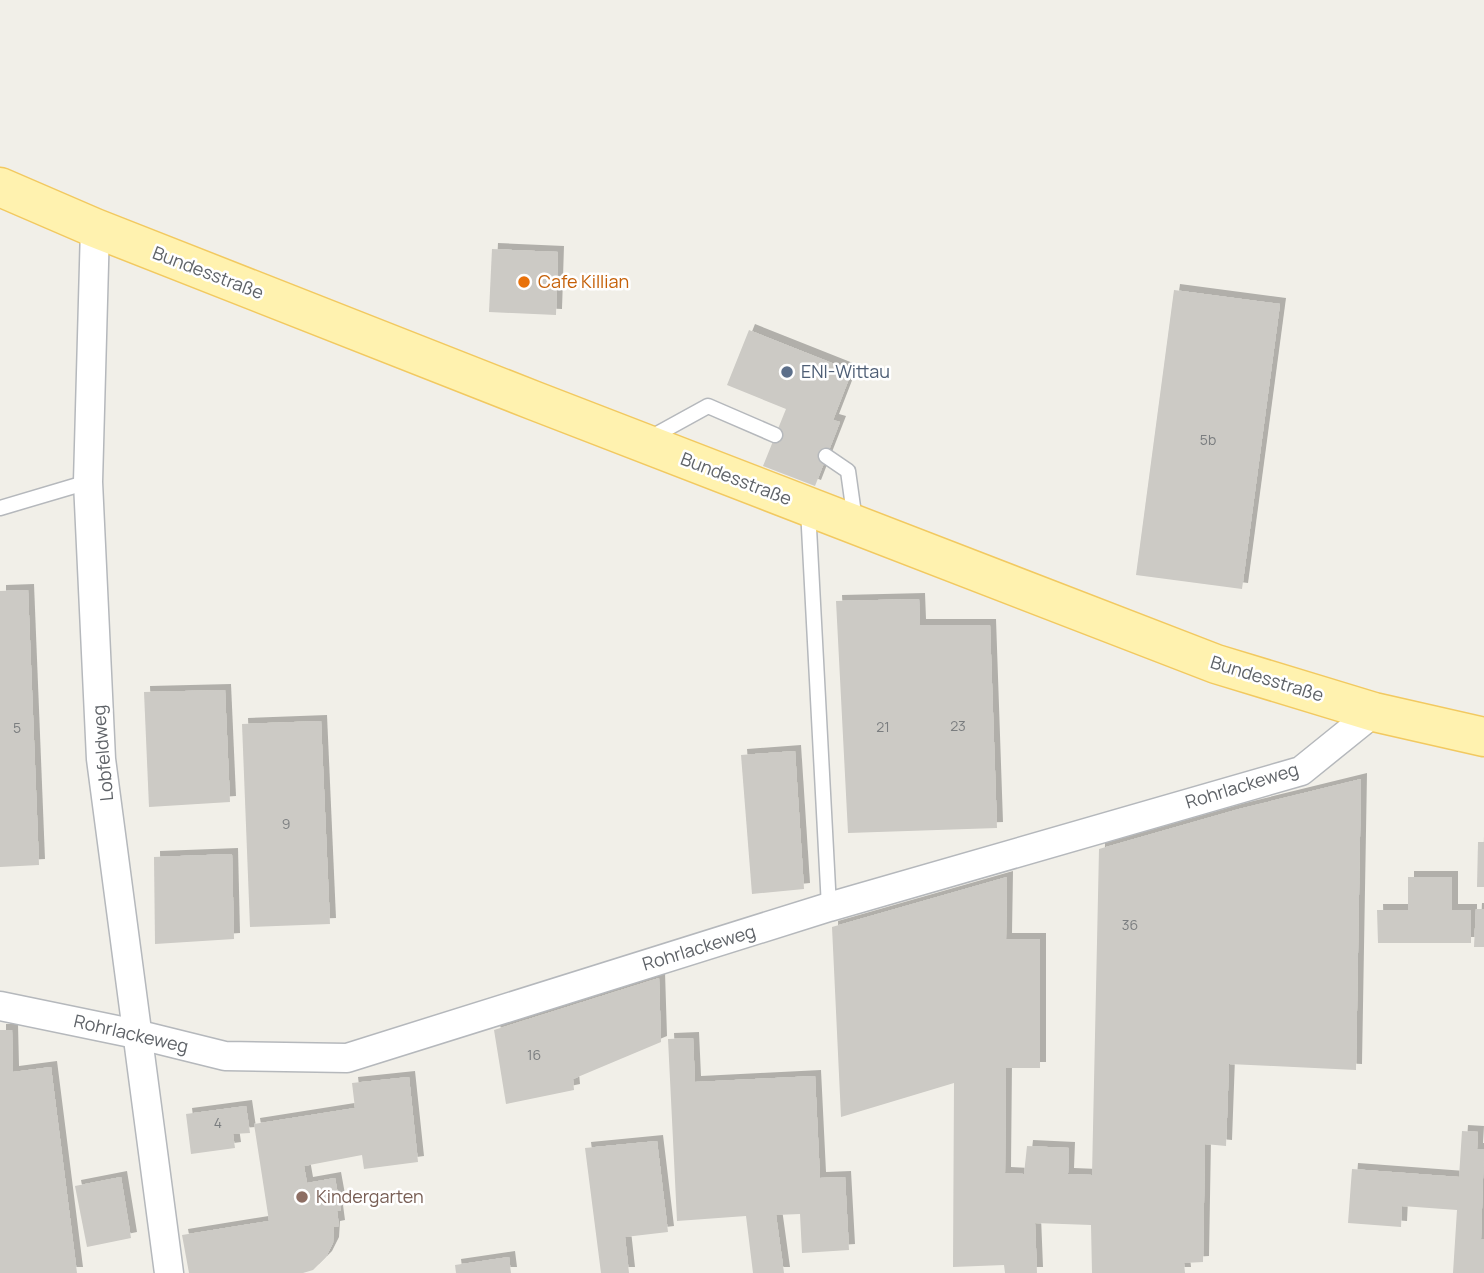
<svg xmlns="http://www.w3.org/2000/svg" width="1484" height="1273" viewBox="0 0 1484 1273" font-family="Manrope,sans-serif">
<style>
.building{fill:#cccac5;filter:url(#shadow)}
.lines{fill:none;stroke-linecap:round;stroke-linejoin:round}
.lane-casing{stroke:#b5b8bc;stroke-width:17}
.street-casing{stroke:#b5b8bc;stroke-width:31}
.primary-casing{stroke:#f2c960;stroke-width:41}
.lane{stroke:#fff;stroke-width:14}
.street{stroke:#fff;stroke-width:28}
.primary{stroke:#fff2af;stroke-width:38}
.food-dot{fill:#e8710a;stroke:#fff;stroke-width:2.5}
.service-dot{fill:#5c6f8a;stroke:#fff;stroke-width:2.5}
.education-dot{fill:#8d6e63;stroke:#fff;stroke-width:2.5}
.labels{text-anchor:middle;stroke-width:5;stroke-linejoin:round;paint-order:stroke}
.number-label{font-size:14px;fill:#7a7d7f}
.street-label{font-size:18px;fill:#5f6368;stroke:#fff}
.food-label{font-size:18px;fill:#c56008;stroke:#fff;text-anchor:start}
.service-label{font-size:18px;fill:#4e5e75;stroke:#fff;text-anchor:start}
.education-label{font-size:18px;fill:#785e54;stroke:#fff;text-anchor:start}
</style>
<defs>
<filter id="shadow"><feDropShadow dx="6" dy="-6" stdDeviation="0" flood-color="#0004"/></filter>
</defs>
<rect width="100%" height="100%" fill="#f1efe8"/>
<!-- building -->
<g class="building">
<polygon points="492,249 558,252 556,315 489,312"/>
<polygon points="1174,290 1280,304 1242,589 1136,575"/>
<polygon points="749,330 852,371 833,420 840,422 815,486 763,466 786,409 727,385"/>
<polygon points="28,590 39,865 0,867 0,591"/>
<polygon points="919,599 920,625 990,625 997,828 848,833 836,601"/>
<polygon points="225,690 230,802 149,807 144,692"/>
<polygon points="321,721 330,924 250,927 242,724"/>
<polygon points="795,751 804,889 752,894 741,755"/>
<polygon points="1361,779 1356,1070 1229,1064 1226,1146 1205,1144 1203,1262 1184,1263 1185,1273 1092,1273 1091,1225 1035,1223 1037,1273 1005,1273 1004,1265 953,1267 954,1083 841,1117 832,927 1007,877 1006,939 1040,939 1040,1068 1006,1068 1005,1173 1024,1174 1027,1146 1069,1148 1068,1174 1092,1175 1099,849 1239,809"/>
<polygon points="1478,842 1484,842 1484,887 1477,887"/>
<polygon points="232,854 234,939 155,944 154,857"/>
<polygon points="1408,877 1452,877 1452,910 1471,910 1471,943 1378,943 1377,910 1408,910"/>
<polygon points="1476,909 1484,909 1484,947 1474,947"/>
<polygon points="659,978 661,1042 573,1079 574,1090 506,1104 494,1030"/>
<polygon points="0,1030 12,1030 13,1072 51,1067 77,1273 0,1273"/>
<polygon points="693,1038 695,1082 815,1076 820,1178 845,1177 849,1250 802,1253 800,1214 776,1215 784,1273 753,1273 746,1216 677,1221 668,1039"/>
<polygon points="409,1077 418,1162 364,1169 362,1155 304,1166 307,1183 335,1178 341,1211 337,1211 339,1226 334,1227 333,1243 326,1257 313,1270 303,1273 189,1273 182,1235 269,1221 254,1124 355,1108 352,1083"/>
<polygon points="246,1106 250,1133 233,1134 235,1148 191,1154 186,1114"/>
<polygon points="1462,1131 1478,1132 1477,1149 1484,1149 1481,1239 1484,1239 1484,1273 1453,1273 1457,1210 1402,1206 1401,1227 1348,1223 1352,1169 1459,1177"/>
<polygon points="657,1141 668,1232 625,1237 629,1273 601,1273 585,1148"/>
<polygon points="121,1177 131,1238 87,1247 75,1186"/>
<polygon points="509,1257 511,1273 456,1273 455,1265"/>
</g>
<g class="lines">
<defs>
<g id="lane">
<polyline points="648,439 708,406 775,435"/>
<polyline points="826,456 848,471 855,521"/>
<polyline points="0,508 88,482"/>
<polyline points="808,509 829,907"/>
</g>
<g id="street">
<polyline points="95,228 88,482 101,759 169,1273"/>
<polyline points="0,1006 136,1034 225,1056 347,1058 829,907 1301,771 1374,712"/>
</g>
<polyline id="primary" points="0,187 95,228 535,401 1216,664 1374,712 1484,737"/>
</defs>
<!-- lane casing -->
<use href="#lane" class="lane-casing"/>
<!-- street casing -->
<use href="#street" class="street-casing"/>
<!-- primary casing -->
<use href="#primary" class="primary-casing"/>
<!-- lane -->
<use href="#lane" class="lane"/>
<!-- street -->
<use href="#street" class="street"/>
<!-- primary -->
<use href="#primary" class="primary"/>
</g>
<!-- markers -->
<circle class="food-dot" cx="524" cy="282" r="7"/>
<circle class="service-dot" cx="787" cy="372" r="7"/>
<circle class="education-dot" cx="302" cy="1197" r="7"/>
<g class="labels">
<!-- number labels -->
<g class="number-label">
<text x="1208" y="445">5b</text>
<text x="958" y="731">23</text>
<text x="883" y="732">21</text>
<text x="17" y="733">5</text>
<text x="286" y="829">9</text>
<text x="1130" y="930">36</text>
<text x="534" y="1060">16</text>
<text x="218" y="1128">4</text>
</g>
<!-- street labels -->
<g class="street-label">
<text transform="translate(208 273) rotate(21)" y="6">Bundesstraße</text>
<text transform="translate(736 479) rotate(21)" y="6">Bundesstraße</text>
<text transform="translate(1267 679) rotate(17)" y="6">Bundesstraße</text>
<text transform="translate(103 753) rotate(-95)" y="6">Lobfeldweg</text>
<text transform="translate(1242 786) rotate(-17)" y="6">Rohrlackeweg</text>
<text transform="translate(699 948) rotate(-17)" y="6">Rohrlackeweg</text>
<text transform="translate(131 1034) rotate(13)" y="6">Rohrlackeweg</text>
</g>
<!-- food labels -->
<g class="food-label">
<text x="538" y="288">Cafe Killian</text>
</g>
<!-- service labels -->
<g class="service-label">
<text x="801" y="378">ENI-Wittau</text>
</g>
<!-- education labels -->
<g class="education-label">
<text x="316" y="1203">Kindergarten</text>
</g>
</g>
</svg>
